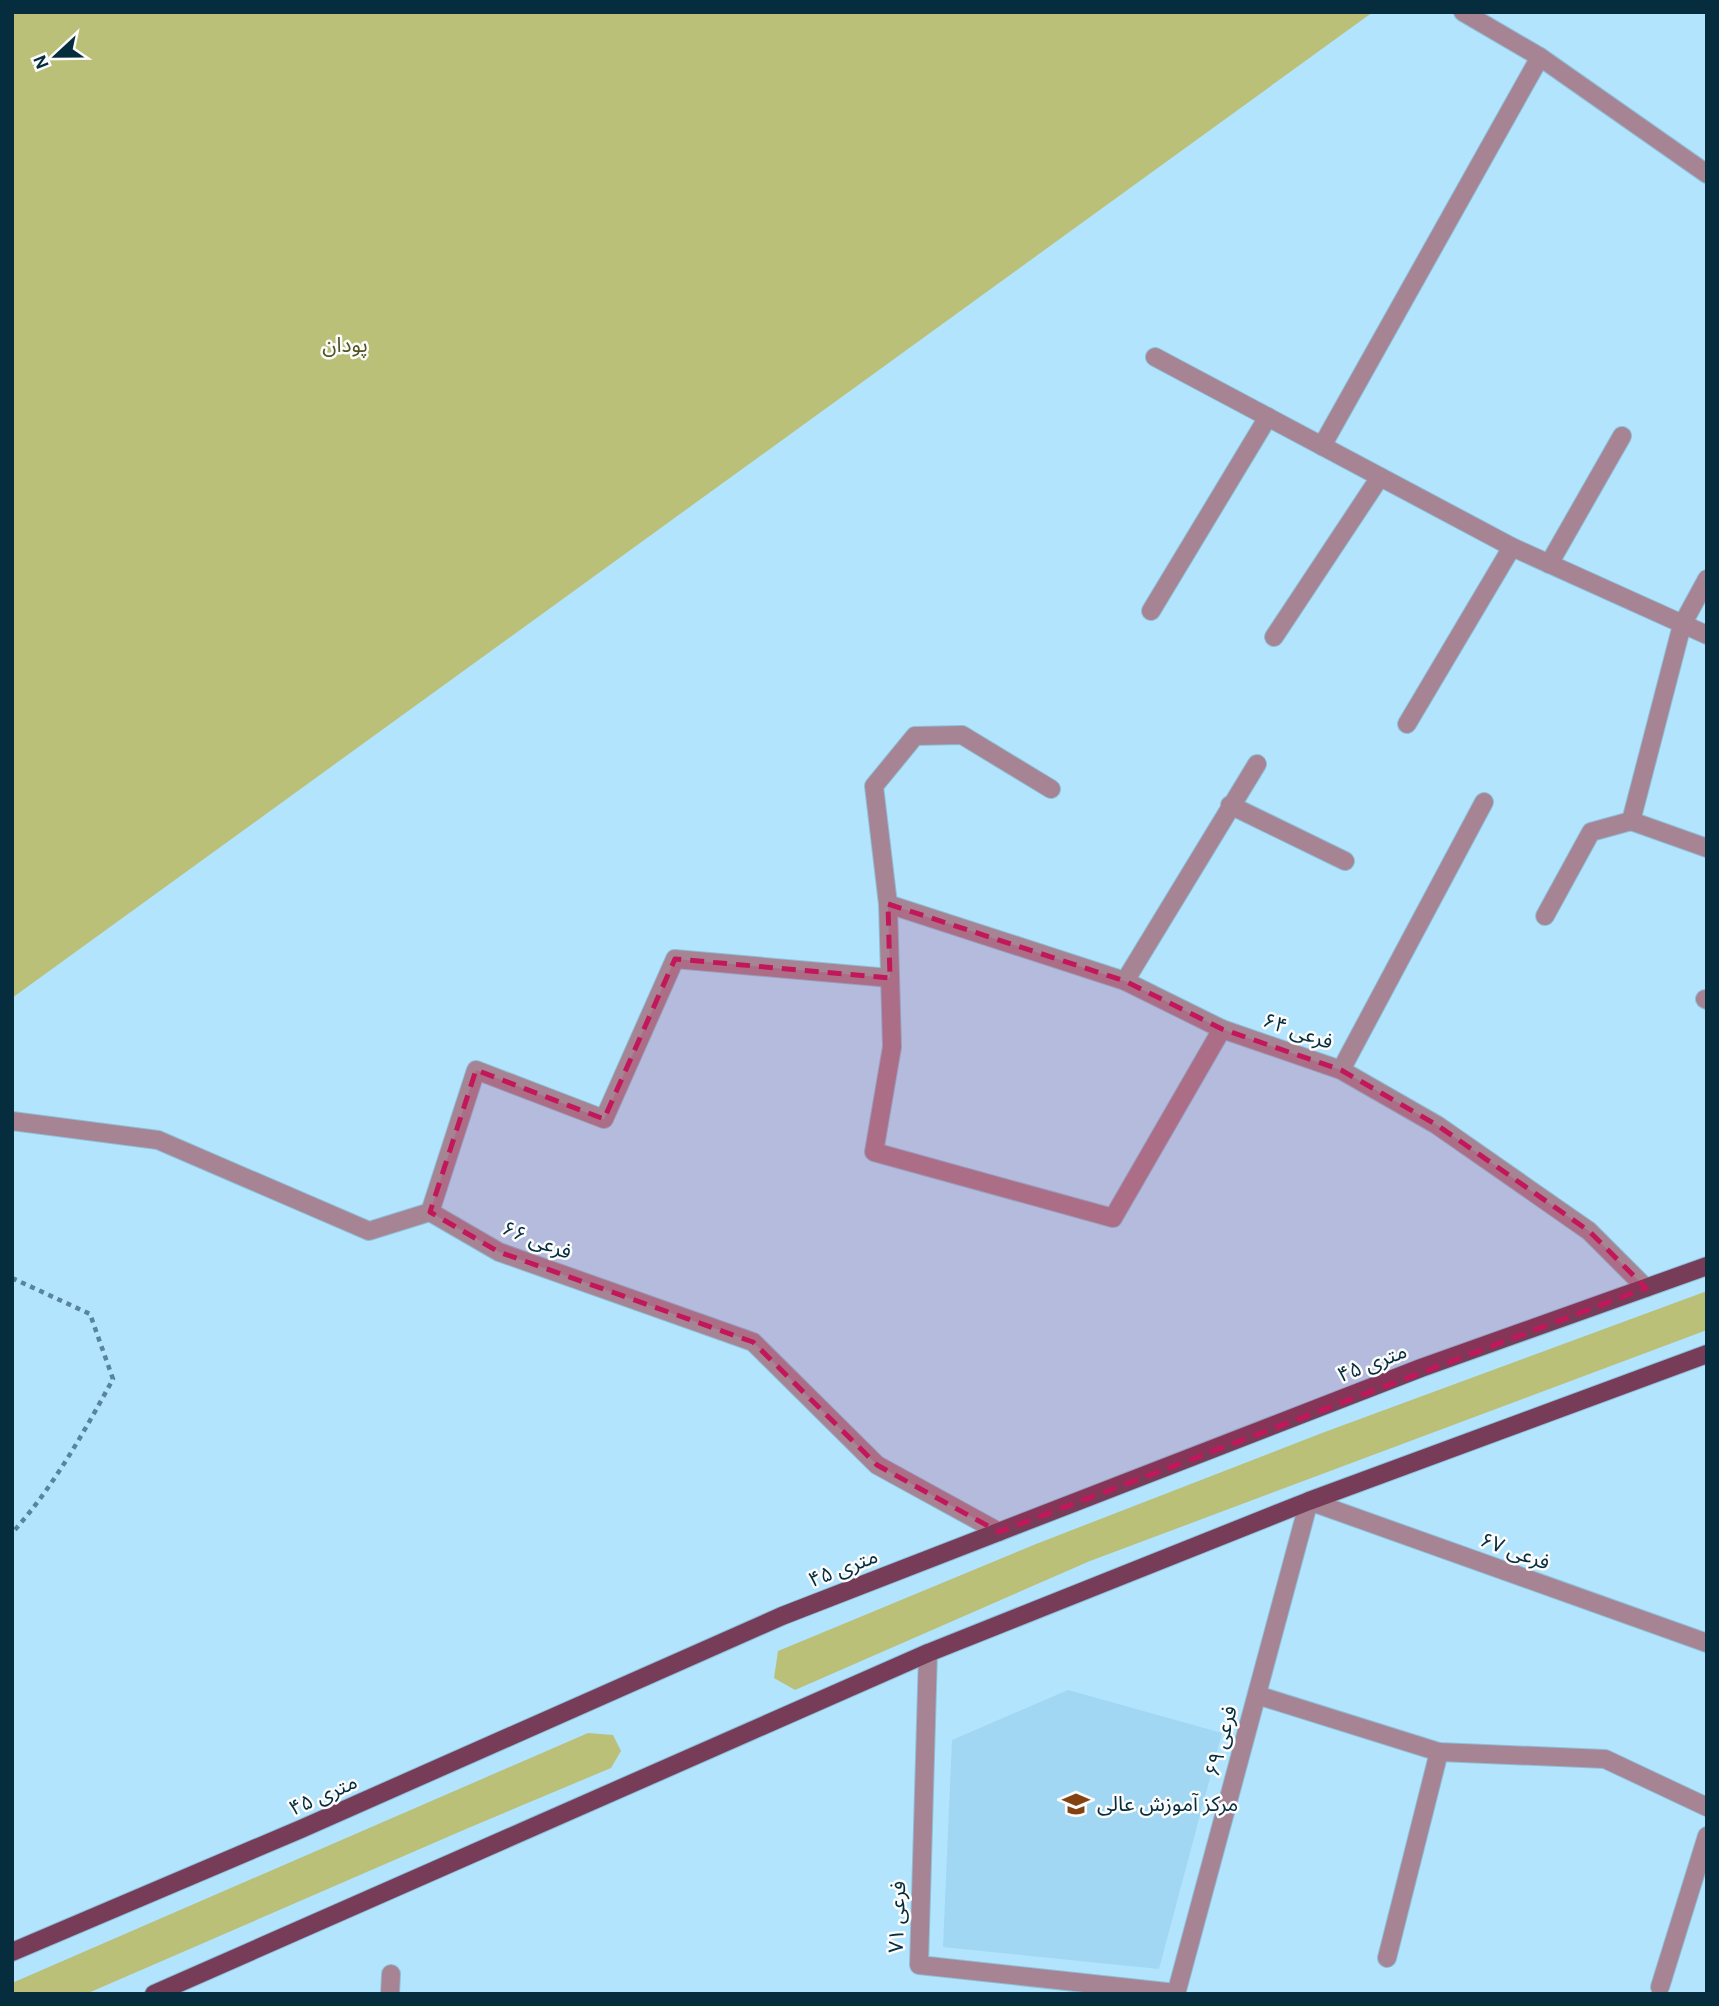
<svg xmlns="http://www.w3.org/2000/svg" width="1719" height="2006" viewBox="0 0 1719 2006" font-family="Karla,'Noto Sans Arabic',sans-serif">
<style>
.built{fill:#a1d7f3}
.green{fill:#bbc078}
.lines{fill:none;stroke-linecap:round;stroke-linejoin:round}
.minor-casing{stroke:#8fbfd8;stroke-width:20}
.major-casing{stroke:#8fbfd8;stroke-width:20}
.path{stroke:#58859b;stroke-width:4.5;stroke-dasharray:5 5;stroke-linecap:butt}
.minor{stroke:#a78493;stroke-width:18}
.major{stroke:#773c58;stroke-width:18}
.marked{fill:#c2185b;fill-opacity:0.2;stroke:#c2185b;stroke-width:5;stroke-dasharray:14 9;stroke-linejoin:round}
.labels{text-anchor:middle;stroke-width:5;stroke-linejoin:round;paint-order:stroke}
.park-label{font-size:21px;fill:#52551f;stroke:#fcfcfc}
.street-label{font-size:21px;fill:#052d3e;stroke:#fcfcfc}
.poi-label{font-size:21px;fill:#052d3e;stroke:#fcfcfc;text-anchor:start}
</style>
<rect width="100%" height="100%" fill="#b2e4fe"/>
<!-- built -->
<polygon class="built" points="1068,1690 1222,1733 1159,1969 943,1947 952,1740"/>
<!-- green -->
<g class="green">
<polygon points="12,12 1373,12 12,998"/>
<polygon points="1707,1291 1707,1330 1090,1561 795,1690 774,1678 778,1651 1036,1544 1322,1433"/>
<polygon points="588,1733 613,1735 621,1751 611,1768 466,1829 86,1994 12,1994 12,1983"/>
</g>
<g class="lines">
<defs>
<g id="minor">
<polyline points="1463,12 1540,57 1707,174"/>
<polyline points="1155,357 1512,547 1707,635"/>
<polyline points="1322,446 1540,57"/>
<polyline points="1549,564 1622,436"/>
<polyline points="1151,611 1268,417"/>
<polyline points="1274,637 1380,477"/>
<polyline points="1407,724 1512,547"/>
<polyline points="1051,789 962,735 915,736 874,786 888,904 892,1047 874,1152 1113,1218 1222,1029"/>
<polyline points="1230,805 1345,861"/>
<polyline points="1631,821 1682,625 1707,579"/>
<polyline points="1631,821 1707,848"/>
<polyline points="888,904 1125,981 1222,1029 1341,1070 1437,1125 1589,1231 1646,1288"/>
<polyline points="1545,916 1591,832 1631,821"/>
<polyline points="1125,981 1257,764"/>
<polyline points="1705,999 1707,1000"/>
<polyline points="1341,1070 1484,802"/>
<polyline points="12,1121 158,1140 369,1231 430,1212 499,1252 753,1342 877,1465 999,1532"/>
<polyline points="430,1212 476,1070 604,1119 675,959 890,978"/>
<polyline points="928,1653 919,1965 1176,1993"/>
<polyline points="1257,1695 1439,1752 1605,1759 1707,1807"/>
<polyline points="1387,1958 1439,1752"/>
<polyline points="1660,1987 1707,1836"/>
<polyline points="390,1994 391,1974"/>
<polyline points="1176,1994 1309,1501 1707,1643"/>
</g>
<g id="major">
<polyline points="12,1952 301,1829 782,1616 1421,1368 1707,1266"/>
<polyline points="154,1994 928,1653 1309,1501 1707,1354"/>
</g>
</defs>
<!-- minor casing -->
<use href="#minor" class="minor-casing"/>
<!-- major casing -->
<use href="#major" class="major-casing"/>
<!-- path -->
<path class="path" d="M12,1278L90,1314L113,1379C84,1432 53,1488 12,1533"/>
<!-- minor -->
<use href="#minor" class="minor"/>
<!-- major -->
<use href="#major" class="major"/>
</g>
<!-- marked area -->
<path class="marked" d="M888,904L1125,981L1222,1029L1341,1070L1437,1125L1589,1231L1646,1288L999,1532L877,1465L753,1342L499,1252L430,1212L476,1070L604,1119L675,959L890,978Z"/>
<!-- icons -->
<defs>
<symbol id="university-bare" viewBox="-9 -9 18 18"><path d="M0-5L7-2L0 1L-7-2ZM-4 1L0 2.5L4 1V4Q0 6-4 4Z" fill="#854211" stroke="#fcfcfc" stroke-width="2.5" paint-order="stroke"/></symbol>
</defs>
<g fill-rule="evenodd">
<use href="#university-bare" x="1057" y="1785" width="38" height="38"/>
</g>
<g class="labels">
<!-- park labels -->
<g class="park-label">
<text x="345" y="352">پودان</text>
</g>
<!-- street labels -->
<g class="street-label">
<text transform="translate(1298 1031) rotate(19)" y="7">فرعی ۶۴</text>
<text transform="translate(537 1240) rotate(21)" y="7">فرعی ۶۶</text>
<text transform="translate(1372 1363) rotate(-21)" y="7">۴۵ متری</text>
<text transform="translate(1515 1551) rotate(20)" y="7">فرعی ۶۷</text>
<text transform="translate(843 1568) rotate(-21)" y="7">۴۵ متری</text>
<text transform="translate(1221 1741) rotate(-75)" y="7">فرعی ۶۹</text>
<text transform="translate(323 1795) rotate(-24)" y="7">۴۵ متری</text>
<text transform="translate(897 1917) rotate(-88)" y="7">فرعی ۷۱</text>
</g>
<!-- poi labels -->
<g class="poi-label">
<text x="1097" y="1811">مرکز آموزش عالی</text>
</g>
</g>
<!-- border -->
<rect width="1719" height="2006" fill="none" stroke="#052d3e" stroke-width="28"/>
<!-- north arrow -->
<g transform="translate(56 56) rotate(248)" stroke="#fcfcfc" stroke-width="5" paint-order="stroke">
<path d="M0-5L12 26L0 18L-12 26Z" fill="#052d3e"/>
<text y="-10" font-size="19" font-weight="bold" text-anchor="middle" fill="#052d3e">N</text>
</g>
</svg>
